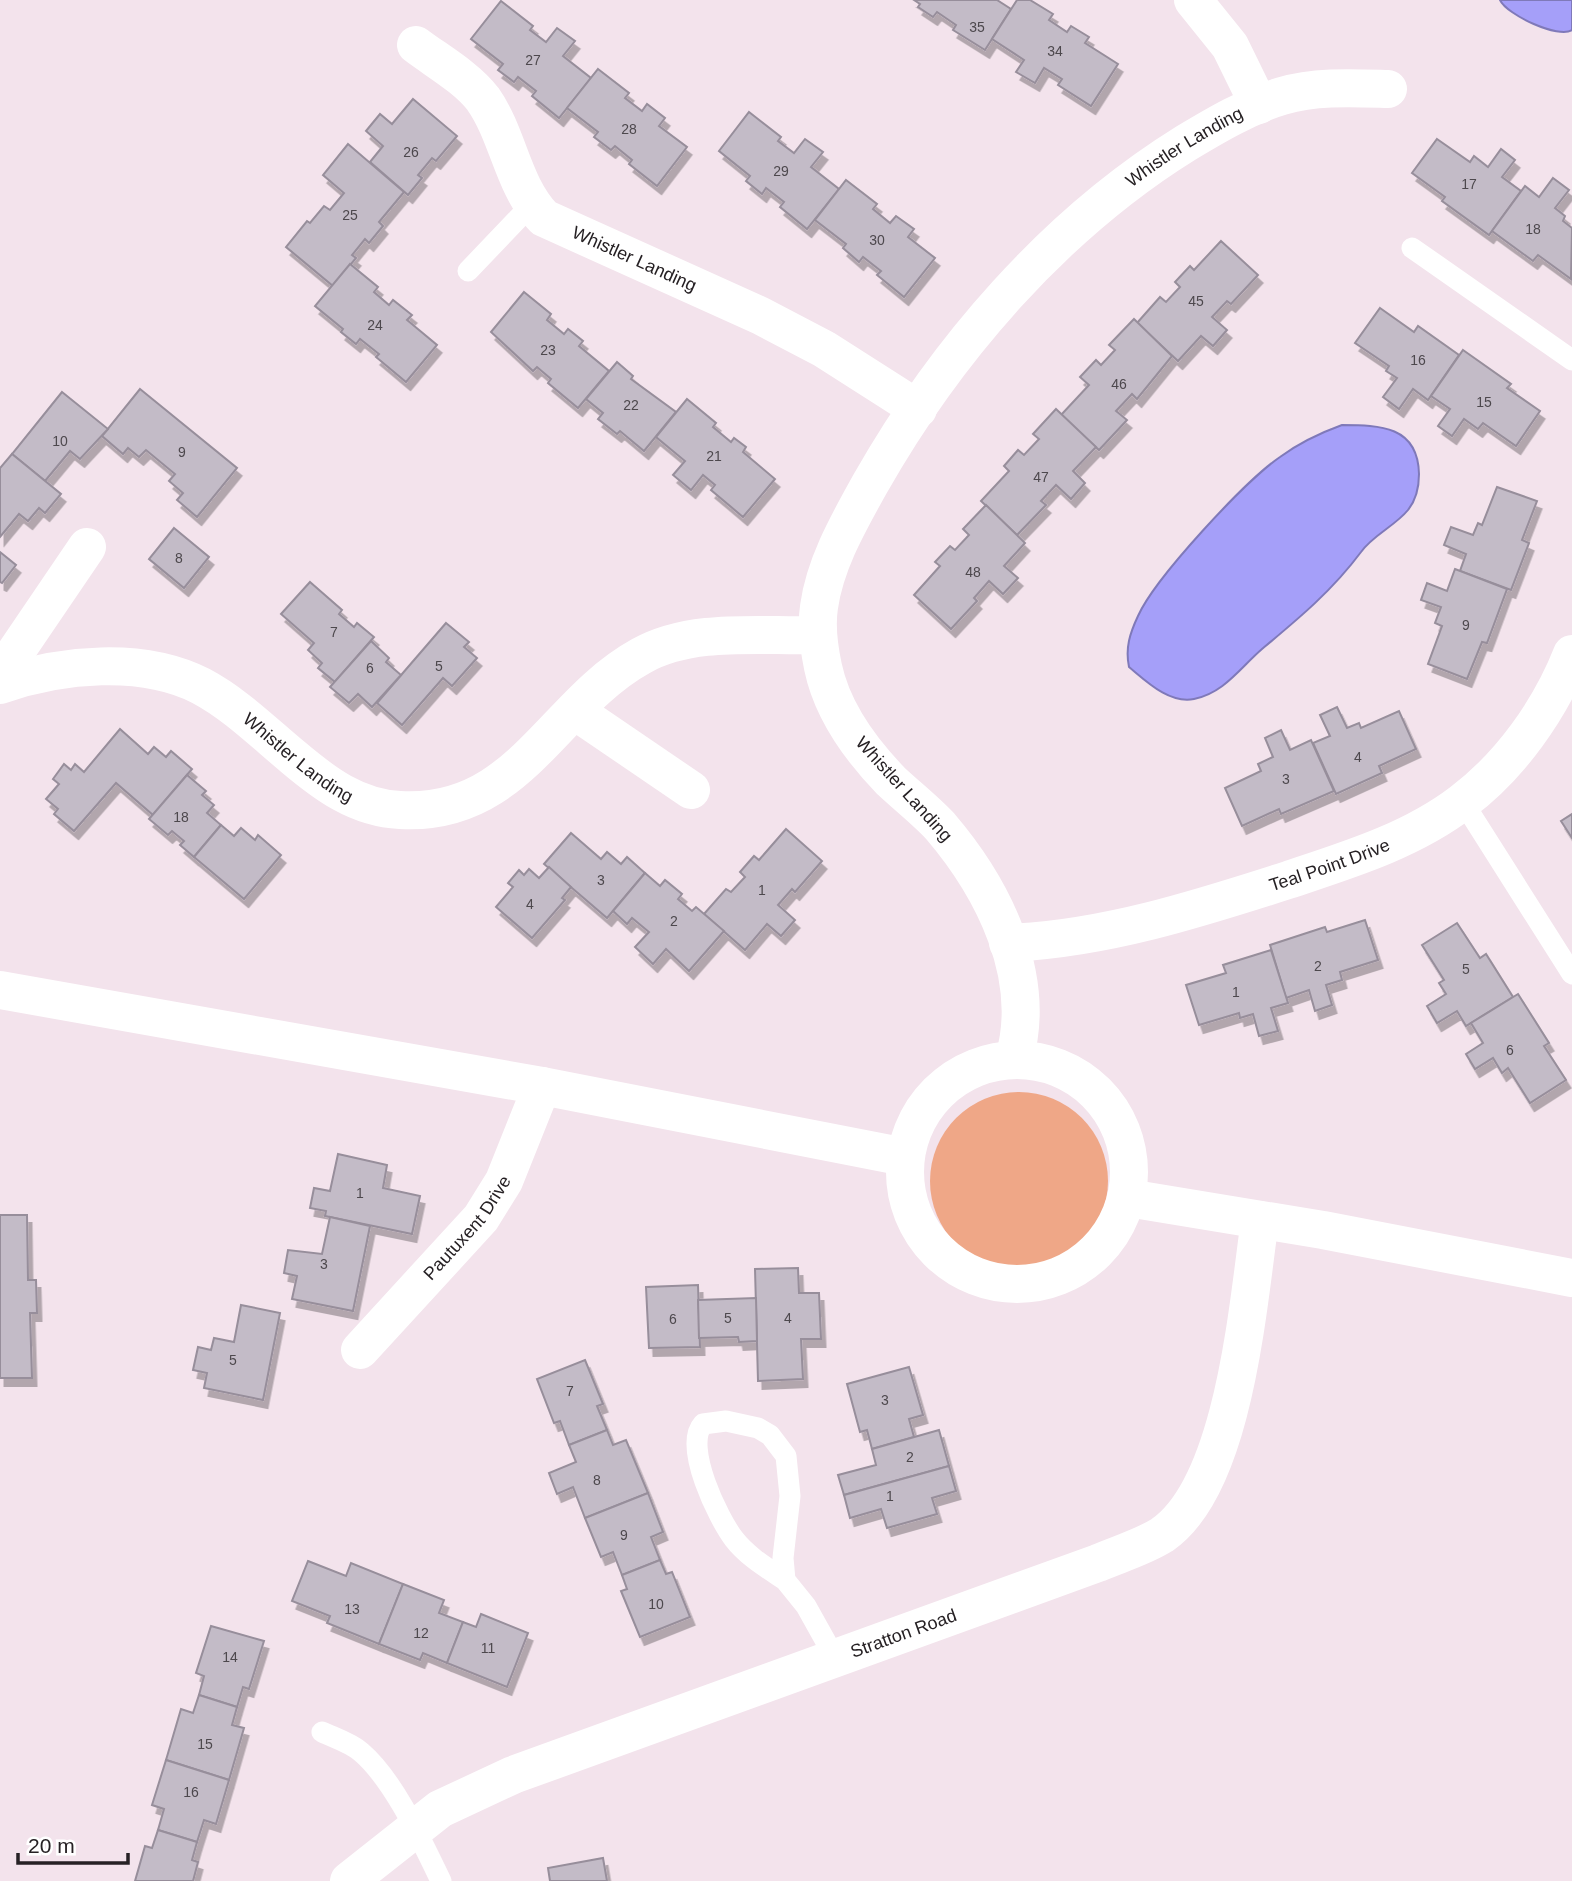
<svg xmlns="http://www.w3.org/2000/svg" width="1572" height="1881" viewBox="0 0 1572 1881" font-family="Arial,sans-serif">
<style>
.green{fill:#efa787}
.water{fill:#a59ff9;stroke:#7f79b9;stroke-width:2}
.building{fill:#c3bbc7;stroke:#978e9b;stroke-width:2;filter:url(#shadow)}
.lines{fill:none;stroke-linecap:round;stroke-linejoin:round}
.lane{stroke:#fff;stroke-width:21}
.street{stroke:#fff;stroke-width:38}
.labels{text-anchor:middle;stroke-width:5;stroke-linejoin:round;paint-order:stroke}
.number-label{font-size:14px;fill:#4d484d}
.street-label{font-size:18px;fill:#262124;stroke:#fff}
</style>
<defs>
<filter id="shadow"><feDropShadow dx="4.5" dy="8" stdDeviation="0" flood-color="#0004"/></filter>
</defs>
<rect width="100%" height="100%" fill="#f3e3ec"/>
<!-- green -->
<circle class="green" cx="1019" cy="1181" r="89"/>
<!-- water -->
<g class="water">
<path d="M1500,0H1572V30C1559,39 1507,15 1500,0Z"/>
<path d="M1342,425C1380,425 1418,426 1419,474C1419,486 1416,500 1408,510C1395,526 1373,535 1361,552C1332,591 1298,619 1262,649C1240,668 1224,693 1194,699C1169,704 1146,681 1129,667C1125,648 1130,633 1138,616C1155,578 1245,481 1280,457C1299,443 1320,433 1342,425Z"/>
</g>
<!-- building -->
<g class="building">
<polygon points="914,0 997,0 1011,9 985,50 953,30 956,25 937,12 933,17 918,7 920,4"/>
<polygon points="1017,0 1030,0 1053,14 1049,20 1067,32 1071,26 1089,37 1085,43 1118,64 1091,106 1058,85 1062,79 1044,68 1035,83 1016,72 1024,60 992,39"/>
<polygon points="501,1 533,26 530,30 546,42 557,28 575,41 563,56 591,78 559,118 532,96 536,91 518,77 514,82 498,70 503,64 471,39"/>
<polygon points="598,69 629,93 625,98 642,111 647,104 665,118 659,126 687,147 657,186 629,164 632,160 615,146 611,150 594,137 598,132 567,108"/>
<polygon points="413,99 457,136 436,161 432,158 418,175 422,178 408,195 370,162 383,146 366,131 380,114 392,124"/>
<polygon points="749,112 781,137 778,141 794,153 805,139 823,152 811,167 839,189 807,229 780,207 784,202 766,188 762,194 746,181 750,176 719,151"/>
<polygon points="1437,139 1470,162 1474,156 1488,167 1501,149 1515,160 1502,177 1521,191 1489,235 1442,201 1445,197 1412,173"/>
<polygon points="348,144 404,192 379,222 383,226 369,243 365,239 352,255 356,258 333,286 286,247 307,221 310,223 324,206 330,210 344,193 323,175"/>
<polygon points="1553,178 1569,190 1555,208 1565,216 1563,221 1572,228 1571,279 1538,255 1533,261 1492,231 1525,186 1539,197"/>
<polygon points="846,180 877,204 873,209 890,223 896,216 914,229 908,237 935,258 904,297 877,275 881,271 863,257 859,262 843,248 846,244 815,220"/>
<polygon points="1221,241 1258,275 1231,304 1227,301 1212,317 1227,330 1213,346 1201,336 1178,361 1137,323 1160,297 1166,302 1180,287 1175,282 1190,266 1194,270"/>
<polygon points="350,264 378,287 374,292 389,305 393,300 412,315 407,320 437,345 406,382 376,357 379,354 360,339 356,344 341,332 343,329 315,306"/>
<polygon points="524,292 551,314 547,320 564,334 568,329 583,341 579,346 609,371 578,408 548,383 551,379 537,367 533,371 491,332"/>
<polygon points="1380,308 1414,332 1418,326 1459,355 1428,400 1413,389 1399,409 1383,397 1397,378 1386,371 1389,366 1355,343"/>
<polygon points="1134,319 1172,356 1137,399 1132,394 1116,411 1127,420 1099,450 1061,415 1089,385 1080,377 1096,360 1101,365 1115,350 1109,345"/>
<polygon points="1463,350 1511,384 1507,388 1540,411 1516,446 1483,423 1478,429 1464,419 1452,436 1438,426 1450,409 1431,396"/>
<polygon points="617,362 633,376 631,379 676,412 644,451 620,431 617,434 598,419 603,413 586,399"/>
<polygon points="140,389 237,468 197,517 177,500 183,493 169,481 175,474 146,450 139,457 128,448 123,454 102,436"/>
<polygon points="62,392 108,429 80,459 70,451 45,481 12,454"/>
<polygon points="687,399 716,423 713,427 731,442 734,438 746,447 743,452 775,479 743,517 711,490 715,485 703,475 691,490 673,475 685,461 656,437"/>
<polygon points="1056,409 1096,447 1073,471 1085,483 1071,499 1056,485 1041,501 1046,505 1017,535 981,501 1009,471 1004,466 1018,450 1024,455 1039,439 1033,434"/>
<polygon points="12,454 61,494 45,513 39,508 28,521 19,514 0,537 0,468"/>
<polygon points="1497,487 1537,501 1522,540 1529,543 1511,590 1460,571 1466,554 1444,545 1451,527 1473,535 1478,523 1482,525"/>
<polygon points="986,505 1025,543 1004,566 1018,578 1003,594 989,581 974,598 977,601 951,629 914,595 940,566 935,562 950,546 955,550 969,535 963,529"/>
<polygon points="174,528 209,557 184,588 149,559"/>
<polygon points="0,552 16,565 2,583 0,582"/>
<polygon points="1455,569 1507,589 1487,643 1482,642 1467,679 1428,664 1442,626 1435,623 1441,607 1421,600 1427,583 1447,591"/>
<polygon points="310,582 342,610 339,614 354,627 357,623 374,637 335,682 318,668 322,663 308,650 314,643 281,614"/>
<polygon points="446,623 469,642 464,647 477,658 452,686 443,678 402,725 377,703"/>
<polygon points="371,641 389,658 386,662 401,675 372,707 358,694 349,703 330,687"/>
<polygon points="1337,707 1347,728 1359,723 1361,728 1399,711 1416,749 1379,766 1382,773 1336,794 1313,743 1330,736 1320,715"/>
<polygon points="120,729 148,754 154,747 166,757 171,751 192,769 153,815 116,783 74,831 54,814 58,809 46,799 59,784 53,779 64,764 71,770 75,764 84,772"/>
<polygon points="1281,730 1290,750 1311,740 1334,791 1281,814 1279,809 1242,826 1225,788 1261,771 1258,764 1273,757 1265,738"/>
<polygon points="187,775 206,791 202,795 214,805 207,813 221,825 194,857 180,845 184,841 172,831 168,835 149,819"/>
<polygon points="1572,814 1572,838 1561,821"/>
<polygon points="221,825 234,836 241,828 255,840 258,835 281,855 244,899 194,857"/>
<polygon points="786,829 822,861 795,892 792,889 778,905 795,920 781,936 767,924 745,950 704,914 726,889 731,892 745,877 740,872 754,856 759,860"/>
<polygon points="571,833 601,859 607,852 621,864 627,857 645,873 607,918 544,864"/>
<polygon points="549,867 571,887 562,898 565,900 532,938 496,907 513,887 508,883 519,870 524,875 529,869 539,878"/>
<polygon points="645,873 660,886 665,880 682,894 678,899 692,911 696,907 724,931 689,971 666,949 653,964 635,947 649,932 632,918 627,924 613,911"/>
<polygon points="1365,920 1378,960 1340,972 1342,980 1326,985 1332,1005 1315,1011 1309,990 1286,998 1270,945 1325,927 1327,932"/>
<polygon points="1457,923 1480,958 1486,954 1513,997 1466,1026 1457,1011 1437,1023 1427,1006 1446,994 1439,983 1444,980 1422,945"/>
<polygon points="1271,950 1288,1003 1271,1008 1278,1031 1259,1036 1253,1014 1240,1018 1239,1013 1199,1025 1186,985 1226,973 1223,965"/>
<polygon points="1518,994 1549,1043 1544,1046 1566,1080 1530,1103 1508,1068 1502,1073 1493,1058 1475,1069 1466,1054 1483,1043 1471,1023"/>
<polygon points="338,1154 387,1165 383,1188 420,1196 412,1234 325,1216 326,1211 310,1208 314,1188 330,1191"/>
<polygon points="0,1215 27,1215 28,1280 36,1280 37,1313 30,1313 32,1378 0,1378"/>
<polygon points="330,1217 370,1226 353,1311 292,1299 297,1276 284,1273 288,1250 322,1254"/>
<polygon points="798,1268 799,1293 819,1293 821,1339 801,1339 803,1379 758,1381 755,1269"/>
<polygon points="698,1285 700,1347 649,1348 646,1287"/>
<polygon points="756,1298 757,1341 739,1342 738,1337 699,1338 698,1300"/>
<polygon points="241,1305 280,1313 263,1400 204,1388 207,1373 193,1370 198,1347 211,1350 214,1338 234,1342"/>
<polygon points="585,1360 603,1404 597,1406 607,1430 569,1445 560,1421 554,1423 537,1379"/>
<polygon points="909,1367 923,1415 909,1419 914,1437 872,1449 867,1430 860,1432 847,1384"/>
<polygon points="607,1430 613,1445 626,1440 648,1493 585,1518 573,1487 557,1494 549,1473 576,1462 569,1445"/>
<polygon points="939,1430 949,1466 844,1495 838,1475 876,1465 872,1449"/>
<polygon points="949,1466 956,1491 932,1498 937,1514 887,1528 881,1509 850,1518 844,1495"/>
<polygon points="648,1493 663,1532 651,1537 660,1560 622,1575 613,1552 601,1557 585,1518"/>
<polygon points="660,1560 666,1574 672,1572 690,1617 640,1637 621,1591 627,1589 622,1575"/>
<polygon points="308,1561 346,1576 351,1563 403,1584 379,1644 327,1623 330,1616 292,1601"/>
<polygon points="403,1584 444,1600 439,1613 463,1622 447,1663 423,1653 420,1660 379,1644"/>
<polygon points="481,1614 528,1633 507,1687 447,1663 463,1622 476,1627"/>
<polygon points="211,1626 264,1641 249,1689 243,1687 237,1707 199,1695 204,1676 196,1673"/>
<polygon points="199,1695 237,1707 232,1725 244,1728 229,1780 166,1760 181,1709 193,1713"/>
<polygon points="166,1760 229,1780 216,1824 204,1820 197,1842 158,1830 164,1809 152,1805"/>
<polygon points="158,1830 197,1842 192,1860 198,1862 193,1881 135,1881 145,1846 152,1848"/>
<polygon points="603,1858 607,1881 550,1881 548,1868"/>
</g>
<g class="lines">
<!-- lane -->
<g class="lane">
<polyline points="1412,248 1572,360"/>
<polyline points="468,271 531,205"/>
<polyline points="1463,802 1572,974"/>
<path d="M785,1580C767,1568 747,1556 734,1539C718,1518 683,1446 703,1424L726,1421L758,1428L770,1435L786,1456L790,1496L783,1558L785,1580L806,1606L835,1658"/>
<path d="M322,1732C335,1738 351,1743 361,1752C394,1780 422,1842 441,1881"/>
</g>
<!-- street -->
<g class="street">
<polyline points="1193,0 1230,46 1259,105"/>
<path id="s1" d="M416,45C437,61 466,77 483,99C509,136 512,185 544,218L761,316L824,349L918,409"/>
<polyline points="0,675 87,547"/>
<path id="s2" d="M0,685C61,664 142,656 201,686C235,704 264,733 293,757C325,784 357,808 400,810C519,817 552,705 641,656C693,627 762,637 818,635"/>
<polyline points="575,711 691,790"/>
<path id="s3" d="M1008,943C1104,939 1198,909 1288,880C1348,860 1411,841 1462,802C1510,766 1550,710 1572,654"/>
<polyline points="0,990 542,1086 905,1157"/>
<path id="s4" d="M1014,1059C1038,976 993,888 940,826C925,810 907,796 891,781C861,750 832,710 823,667C819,648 816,627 819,607C825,563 849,522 870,484C946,350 1054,225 1186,143C1216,125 1248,106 1282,96C1316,86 1353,88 1388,89"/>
<circle cx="1017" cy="1172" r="112"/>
<polyline points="1128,1198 1323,1230 1572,1278"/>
<path id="s5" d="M360,1350L481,1218L504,1181L542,1086"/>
<path id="s6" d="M349,1881L440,1809L513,1775L1098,1563C1119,1554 1143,1547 1162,1535C1235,1485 1248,1302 1260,1220"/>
</g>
</g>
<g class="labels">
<!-- number labels -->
<g class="number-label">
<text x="977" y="32">35</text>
<text x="1055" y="56">34</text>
<text x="533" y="65">27</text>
<text x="629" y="134">28</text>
<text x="411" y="157">26</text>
<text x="781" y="176">29</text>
<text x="1469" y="189">17</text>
<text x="350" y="220">25</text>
<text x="1533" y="234">18</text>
<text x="877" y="245">30</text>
<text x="1196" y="306">45</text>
<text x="375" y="330">24</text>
<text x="548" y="355">23</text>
<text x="1418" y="365">16</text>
<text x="1119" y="389">46</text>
<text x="1484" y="407">15</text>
<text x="631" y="410">22</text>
<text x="60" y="446">10</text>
<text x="182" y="457">9</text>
<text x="714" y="461">21</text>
<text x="1041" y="482">47</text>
<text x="179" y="563">8</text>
<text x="973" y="577">48</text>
<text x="1466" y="630">9</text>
<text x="334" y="637">7</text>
<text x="439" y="671">5</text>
<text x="370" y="673">6</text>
<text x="1358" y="762">4</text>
<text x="1286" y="784">3</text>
<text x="181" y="822">18</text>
<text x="601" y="885">3</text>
<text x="762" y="895">1</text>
<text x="530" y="909">4</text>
<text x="674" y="926">2</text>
<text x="1318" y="971">2</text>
<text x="1466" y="974">5</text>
<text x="1236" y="997">1</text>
<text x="1510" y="1055">6</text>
<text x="360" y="1198">1</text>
<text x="324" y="1269">3</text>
<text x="728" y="1323">5</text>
<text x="788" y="1323">4</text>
<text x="673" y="1324">6</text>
<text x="233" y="1365">5</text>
<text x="570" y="1396">7</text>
<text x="885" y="1405">3</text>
<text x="910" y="1462">2</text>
<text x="597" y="1485">8</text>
<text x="890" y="1501">1</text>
<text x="624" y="1540">9</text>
<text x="656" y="1609">10</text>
<text x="352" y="1614">13</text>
<text x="421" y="1638">12</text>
<text x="488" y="1653">11</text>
<text x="230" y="1662">14</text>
<text x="205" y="1749">15</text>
<text x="191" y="1797">16</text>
</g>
<!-- street labels -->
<g class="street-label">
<text dy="6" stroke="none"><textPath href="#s4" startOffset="1116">Whistler Landing</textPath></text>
<text dy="6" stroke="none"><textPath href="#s1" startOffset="320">Whistler Landing</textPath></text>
<text dy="6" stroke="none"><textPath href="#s2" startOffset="327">Whistler Landing</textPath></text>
<text transform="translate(904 789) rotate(48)" y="6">Whistler Landing</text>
<text dy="6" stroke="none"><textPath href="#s3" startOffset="332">Teal Point Drive</textPath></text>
<text dy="6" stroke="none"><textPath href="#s5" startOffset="163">Pautuxent Drive</textPath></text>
<text dy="6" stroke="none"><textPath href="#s6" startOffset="612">Stratton Road</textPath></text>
</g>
</g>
<!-- scale -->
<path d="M18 1853v10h110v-10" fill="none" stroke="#262124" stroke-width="3.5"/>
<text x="28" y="1853" font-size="21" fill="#262124" stroke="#ffffff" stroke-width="5" paint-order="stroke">20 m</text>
</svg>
